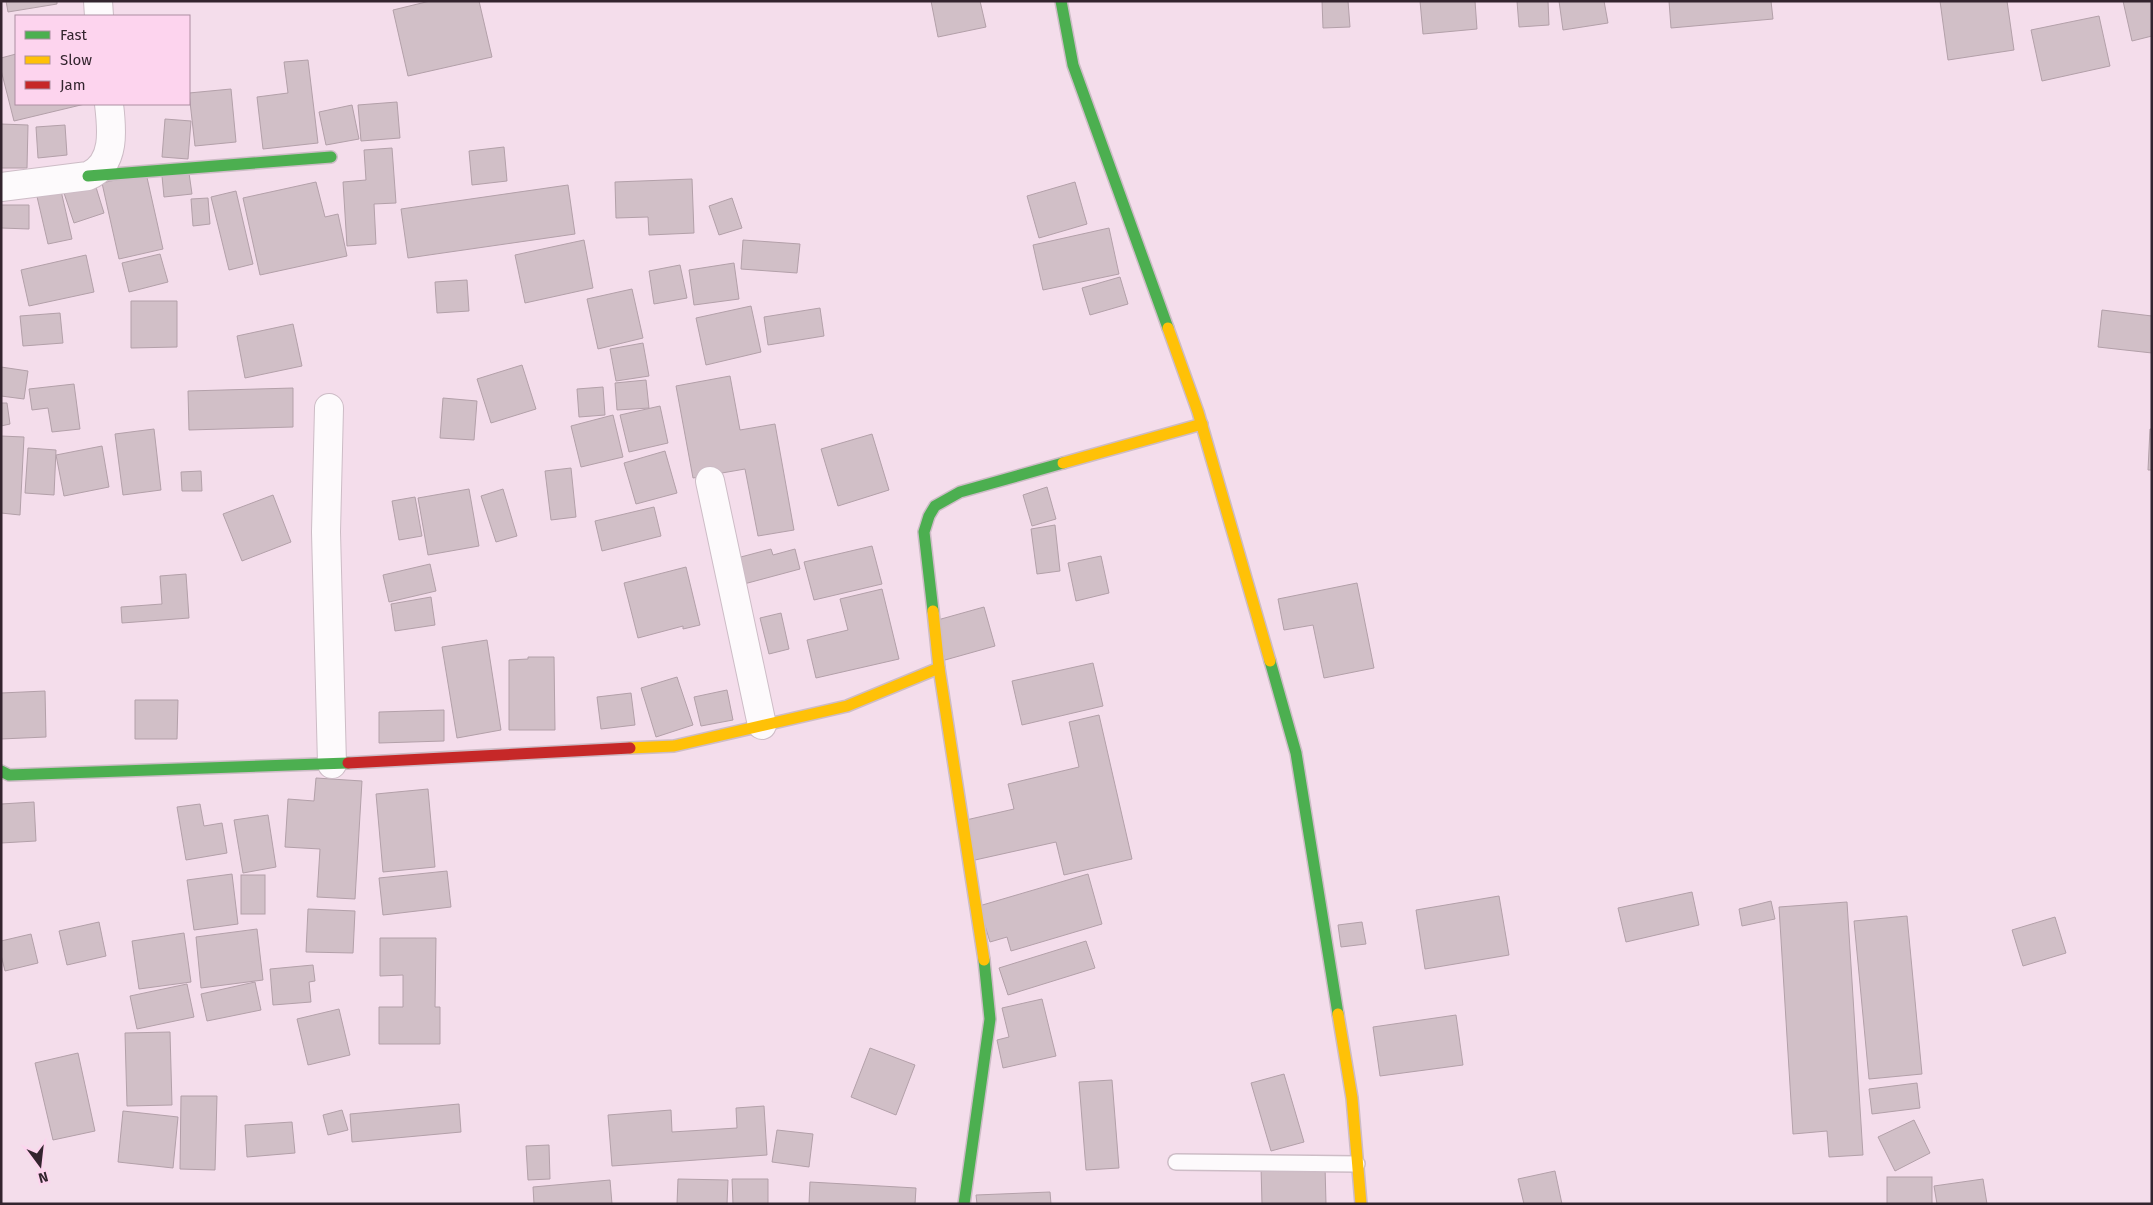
<svg xmlns="http://www.w3.org/2000/svg" width="2153" height="1205" viewBox="0 0 2153 1205" font-family="'Fira Sans',sans-serif">
<style>
.building{fill:#d1bfc7;stroke:#b3a0a9}
.lines{fill:none;stroke-linecap:round;stroke-linejoin:round}
.lane-casing{stroke:#cdbcc6;stroke-width:18}
.street-casing{stroke:#cdbcc6;stroke-width:30}
.fast-casing{stroke:#cdbcc6;stroke-width:14}
.slow-casing{stroke:#cdbcc6;stroke-width:14}
.jam-casing{stroke:#cdbcc6;stroke-width:14}
.lane{stroke:#fdfafc;stroke-width:15}
.street{stroke:#fdfafc;stroke-width:28}
.fast{stroke:#4caf50;stroke-width:11}
.slow{stroke:#ffc107;stroke-width:11}
.jam{stroke:#c62828;stroke-width:11}
</style>
<rect width="100%" height="100%" fill="#f4ddeb"/>
<!-- building -->
<g class="building">
<polygon points="6,1 57,1 57,4 8,12"/>
<polygon points="430,1 479,1 492,57 408,76 393,10"/>
<polygon points="931,1 980,1 986,27 938,37"/>
<polygon points="1322,1 1348,1 1350,27 1323,28"/>
<polygon points="1420,1 1475,1 1477,29 1423,34"/>
<polygon points="1517,1 1548,1 1549,25 1519,27"/>
<polygon points="1559,1 1604,1 1608,23 1563,30"/>
<polygon points="1669,1 1773,1 1771,1 1773,19 1671,28"/>
<polygon points="1940,1 2007,1 2014,50 1948,60"/>
<polygon points="2123,1 2152,1 2152,36 2132,41"/>
<polygon points="2099,16 2110,66 2042,81 2031,30"/>
<polygon points="16,54 16,104 85,104 14,121 1,70 1,58"/>
<polygon points="308,60 318,143 263,149 257,97 288,93 284,62"/>
<polygon points="231,89 236,142 195,146 189,93"/>
<polygon points="397,102 400,138 361,141 358,105"/>
<polygon points="352,105 359,139 326,145 319,112"/>
<polygon points="165,119 191,121 188,159 162,157"/>
<polygon points="1,124 28,125 27,168 1,168"/>
<polygon points="65,125 67,155 38,158 36,127"/>
<polygon points="504,147 507,181 472,185 469,151"/>
<polygon points="392,148 396,203 374,204 376,244 347,246 343,182 366,180 364,150"/>
<polygon points="146,173 163,249 119,259 102,183"/>
<polygon points="189,173 192,194 164,197 162,176"/>
<polygon points="692,179 694,233 649,235 648,217 616,218 615,182"/>
<polygon points="59,182 72,239 48,244 35,188"/>
<polygon points="316,182 325,217 338,214 347,256 260,275 243,198"/>
<polygon points="1075,182 1087,224 1039,238 1027,196"/>
<polygon points="95,184 104,213 74,223 64,193"/>
<polygon points="568,185 575,234 408,258 401,209"/>
<polygon points="236,191 253,264 229,270 211,197"/>
<polygon points="208,198 210,224 193,226 191,199"/>
<polygon points="732,198 742,228 719,235 709,206"/>
<polygon points="1,205 29,205 29,229 1,228"/>
<polygon points="1109,228 1119,274 1043,290 1033,245"/>
<polygon points="584,240 593,288 525,303 515,255"/>
<polygon points="743,240 800,244 797,273 741,269"/>
<polygon points="160,254 168,282 129,292 122,263"/>
<polygon points="86,255 94,292 29,306 21,270"/>
<polygon points="734,263 739,299 694,305 689,270"/>
<polygon points="680,265 687,298 654,304 649,271"/>
<polygon points="1120,277 1128,304 1090,315 1082,288"/>
<polygon points="467,280 469,311 437,313 435,282"/>
<polygon points="632,289 643,338 598,349 587,299"/>
<polygon points="131,301 177,301 177,347 131,348"/>
<polygon points="751,306 761,352 706,365 696,318"/>
<polygon points="820,308 824,336 768,345 764,317"/>
<polygon points="2102,310 2152,316 2152,353 2098,347"/>
<polygon points="60,313 63,343 23,346 20,316"/>
<polygon points="293,324 302,366 245,378 237,336"/>
<polygon points="643,343 649,376 616,381 610,349"/>
<polygon points="522,365 536,409 491,423 477,379"/>
<polygon points="1,367 28,371 24,399 1,396"/>
<polygon points="730,376 740,430 775,424 794,530 758,536 745,469 693,478 676,386"/>
<polygon points="646,380 649,408 617,410 615,383"/>
<polygon points="74,384 80,429 52,432 48,408 32,410 29,389"/>
<polygon points="603,387 605,415 579,417 577,389"/>
<polygon points="293,388 293,427 189,430 188,391"/>
<polygon points="443,398 477,401 474,440 440,438"/>
<polygon points="1,403 7,403 10,424 1,426"/>
<polygon points="660,406 668,443 629,452 620,415"/>
<polygon points="613,415 623,457 581,467 571,426"/>
<polygon points="154,429 161,490 123,495 115,434"/>
<polygon points="2150,429 2152,429 2152,470 2148,470"/>
<polygon points="872,434 889,490 838,506 821,449"/>
<polygon points="1,436 24,437 20,515 1,513"/>
<polygon points="102,446 109,487 64,496 56,455"/>
<polygon points="28,448 56,450 54,495 25,493"/>
<polygon points="665,451 677,493 636,504 624,463"/>
<polygon points="571,468 576,517 551,520 545,471"/>
<polygon points="201,471 202,491 182,491 181,472"/>
<polygon points="1047,487 1056,519 1032,526 1023,495"/>
<polygon points="469,489 479,546 428,555 418,498"/>
<polygon points="503,489 517,536 496,542 481,496"/>
<polygon points="273,495 291,542 242,561 223,514"/>
<polygon points="415,497 422,536 399,540 392,501"/>
<polygon points="654,507 661,536 602,551 595,521"/>
<polygon points="1055,525 1060,571 1037,574 1031,529"/>
<polygon points="872,546 882,584 814,600 804,562"/>
<polygon points="771,549 773,555 795,549 800,569 744,584 737,558"/>
<polygon points="1101,556 1109,593 1076,601 1068,563"/>
<polygon points="430,564 436,591 389,602 383,575"/>
<polygon points="686,567 700,625 683,629 683,626 638,638 624,583"/>
<polygon points="186,574 189,618 122,623 121,607 162,604 160,576"/>
<polygon points="1357,583 1374,668 1324,678 1313,625 1284,630 1278,599"/>
<polygon points="882,589 899,659 816,678 807,640 848,630 840,599"/>
<polygon points="431,597 435,625 395,631 391,604"/>
<polygon points="984,607 995,646 945,660 934,621"/>
<polygon points="781,613 789,649 769,654 760,618"/>
<polygon points="487,640 501,730 457,738 442,647"/>
<polygon points="528,657 554,657 555,730 509,730 509,660 528,659"/>
<polygon points="1093,663 1103,706 1022,725 1012,681"/>
<polygon points="677,677 693,725 656,737 641,688"/>
<polygon points="727,690 733,720 701,726 694,697"/>
<polygon points="45,691 46,737 1,739 1,693"/>
<polygon points="631,693 635,725 601,729 597,697"/>
<polygon points="135,700 178,700 177,739 135,739"/>
<polygon points="444,710 444,741 379,743 379,712"/>
<polygon points="1099,715 1132,859 1064,875 1056,842 975,860 966,820 1014,809 1008,784 1079,767 1069,722"/>
<polygon points="316,778 362,781 355,899 317,897 320,849 285,847 288,799 314,801"/>
<polygon points="428,789 435,867 383,872 376,794"/>
<polygon points="34,802 36,841 1,843 1,804"/>
<polygon points="200,804 204,826 222,823 227,853 186,860 177,807"/>
<polygon points="268,815 276,867 243,873 234,820"/>
<polygon points="447,871 451,907 383,915 379,878"/>
<polygon points="232,874 238,924 194,930 187,880"/>
<polygon points="1088,874 1102,924 1011,951 1007,937 990,942 979,906"/>
<rect x="241" y="875" width="24" height="39"/>
<polygon points="1692,892 1699,925 1626,942 1618,908"/>
<polygon points="1499,896 1509,955 1425,969 1416,910"/>
<polygon points="1771,901 1775,919 1742,926 1739,909"/>
<polygon points="1847,902 1863,1155 1829,1157 1827,1131 1793,1134 1779,907"/>
<polygon points="308,909 355,911 353,953 306,952"/>
<polygon points="1907,916 1922,1074 1869,1079 1854,921"/>
<polygon points="2055,917 2066,953 2023,966 2012,930"/>
<polygon points="99,922 106,956 67,965 59,931"/>
<polygon points="1362,922 1366,944 1341,947 1338,925"/>
<polygon points="257,929 263,980 201,988 196,937"/>
<polygon points="184,933 191,982 139,989 132,941"/>
<polygon points="31,934 38,963 5,971 1,955 1,941"/>
<polygon points="380,938 436,938 435,1007 440,1007 440,1044 379,1044 379,1007 403,1007 403,975 380,976"/>
<polygon points="1086,941 1095,968 1008,995 999,968"/>
<polygon points="313,965 315,981 309,982 311,1002 273,1005 270,969"/>
<polygon points="255,982 261,1010 207,1021 201,994"/>
<polygon points="187,984 194,1017 137,1029 130,996"/>
<polygon points="1042,999 1056,1056 1003,1068 997,1040 1009,1037 1002,1008"/>
<polygon points="339,1009 350,1055 308,1065 297,1019"/>
<polygon points="1456,1015 1463,1065 1380,1076 1373,1027"/>
<polygon points="170,1032 172,1105 127,1106 125,1033"/>
<polygon points="870,1048 915,1065 896,1115 851,1097"/>
<polygon points="78,1053 95,1131 53,1140 35,1063"/>
<polygon points="1284,1074 1304,1142 1271,1151 1251,1083"/>
<polygon points="1112,1080 1119,1168 1086,1170 1079,1082"/>
<polygon points="1917,1083 1920,1108 1872,1114 1869,1089"/>
<polygon points="181,1096 217,1096 215,1170 180,1169"/>
<polygon points="459,1104 461,1132 352,1142 350,1114"/>
<polygon points="764,1106 767,1155 612,1166 608,1115 671,1110 672,1132 737,1128 736,1108"/>
<polygon points="342,1110 348,1130 328,1135 323,1115"/>
<polygon points="123,1111 178,1117 173,1168 118,1162"/>
<polygon points="1914,1120 1930,1153 1895,1171 1878,1137"/>
<polygon points="292,1122 295,1153 247,1157 245,1125"/>
<polygon points="777,1130 813,1134 809,1167 772,1162"/>
<polygon points="549,1145 550,1179 528,1180 526,1146"/>
<polygon points="1325,1166 1326,1204 1262,1204 1261,1167"/>
<polygon points="1555,1171 1562,1204 1524,1204 1518,1179"/>
<rect x="1887" y="1177" width="45" height="27"/>
<polygon points="678,1179 728,1180 727,1204 677,1204"/>
<polygon points="732,1179 768,1179 768,1204 733,1204"/>
<polygon points="1983,1179 1987,1204 1937,1204 1934,1186"/>
<polygon points="610,1180 612,1204 534,1204 533,1187"/>
<polygon points="810,1182 916,1188 915,1204 809,1204"/>
<polygon points="1050,1192 1051,1204 977,1204 976,1195"/>
</g>
<g class="lines">
<defs>
<polyline id="lane" points="1176,1162 1357,1164"/>
<g id="street">
<polyline points="98,1 99,16"/>
<path d="M1,187L88,176C116,164 112,129 109,104"/>
<polyline points="329,408 326,532 332,764"/>
<polyline points="710,481 762,725"/>
</g>
<g id="fast">
<polyline points="1061,1 1073,65 1168,328"/>
<polyline points="88,176 331,157"/>
<polyline points="933,611 924,532 929,516 935,506 960,492 1063,463"/>
<polyline points="1270,661 1296,753 1338,1014"/>
<polyline points="1,771 9,775 348,763"/>
<polyline points="964,1204 990,1019 984,960"/>
</g>
<g id="slow">
<polyline points="1168,328 1198,412 1270,661"/>
<polyline points="1063,463 1202,424"/>
<polyline points="933,611 939,668 984,960"/>
<polyline points="630,748 674,746 847,706 939,668"/>
<polyline points="1338,1014 1352,1098 1361,1204"/>
</g>
<polyline id="jam" points="348,763 630,748"/>
</defs>
<!-- lane casing -->
<use href="#lane" class="lane-casing"/>
<!-- street casing -->
<use href="#street" class="street-casing"/>
<!-- fast casing -->
<use href="#fast" class="fast-casing"/>
<!-- slow casing -->
<use href="#slow" class="slow-casing"/>
<!-- jam casing -->
<use href="#jam" class="jam-casing"/>
<!-- lane -->
<use href="#lane" class="lane"/>
<!-- street -->
<use href="#street" class="street"/>
<!-- fast -->
<use href="#fast" class="fast"/>
<!-- slow -->
<use href="#slow" class="slow"/>
<!-- jam -->
<use href="#jam" class="jam"/>
</g>
<!-- border -->
<rect width="2153" height="1205" fill="none" stroke="#33242e" stroke-width="5"/>
<!-- legend -->
<rect x="15" y="15" width="175" height="90" fill="#fdd4ee" stroke="#ac8ea1"/>
<rect x="25" y="31" width="25" height="8" fill="#4caf50" stroke="#ac8ea1"/>
<text x="60" y="40" font-size="15" fill="#33242e">Fast</text>
<rect x="25" y="56" width="25" height="8" fill="#ffc107" stroke="#ac8ea1"/>
<text x="60" y="65" font-size="15" fill="#33242e">Slow</text>
<rect x="25" y="81" width="25" height="8" fill="#c62828" stroke="#ac8ea1"/>
<text x="60" y="90" font-size="15" fill="#33242e">Jam</text>
<!-- north arrow -->
<g transform="translate(40 1165) rotate(165)" stroke="#fdd4ee" stroke-width="4" paint-order="stroke">
<path d="M0-4L9 19L0 12L-9 19Z" fill="#33242e"/>
<text y="-8" font-size="14" font-weight="bold" text-anchor="middle" fill="#33242e">N</text>
</g>
</svg>
